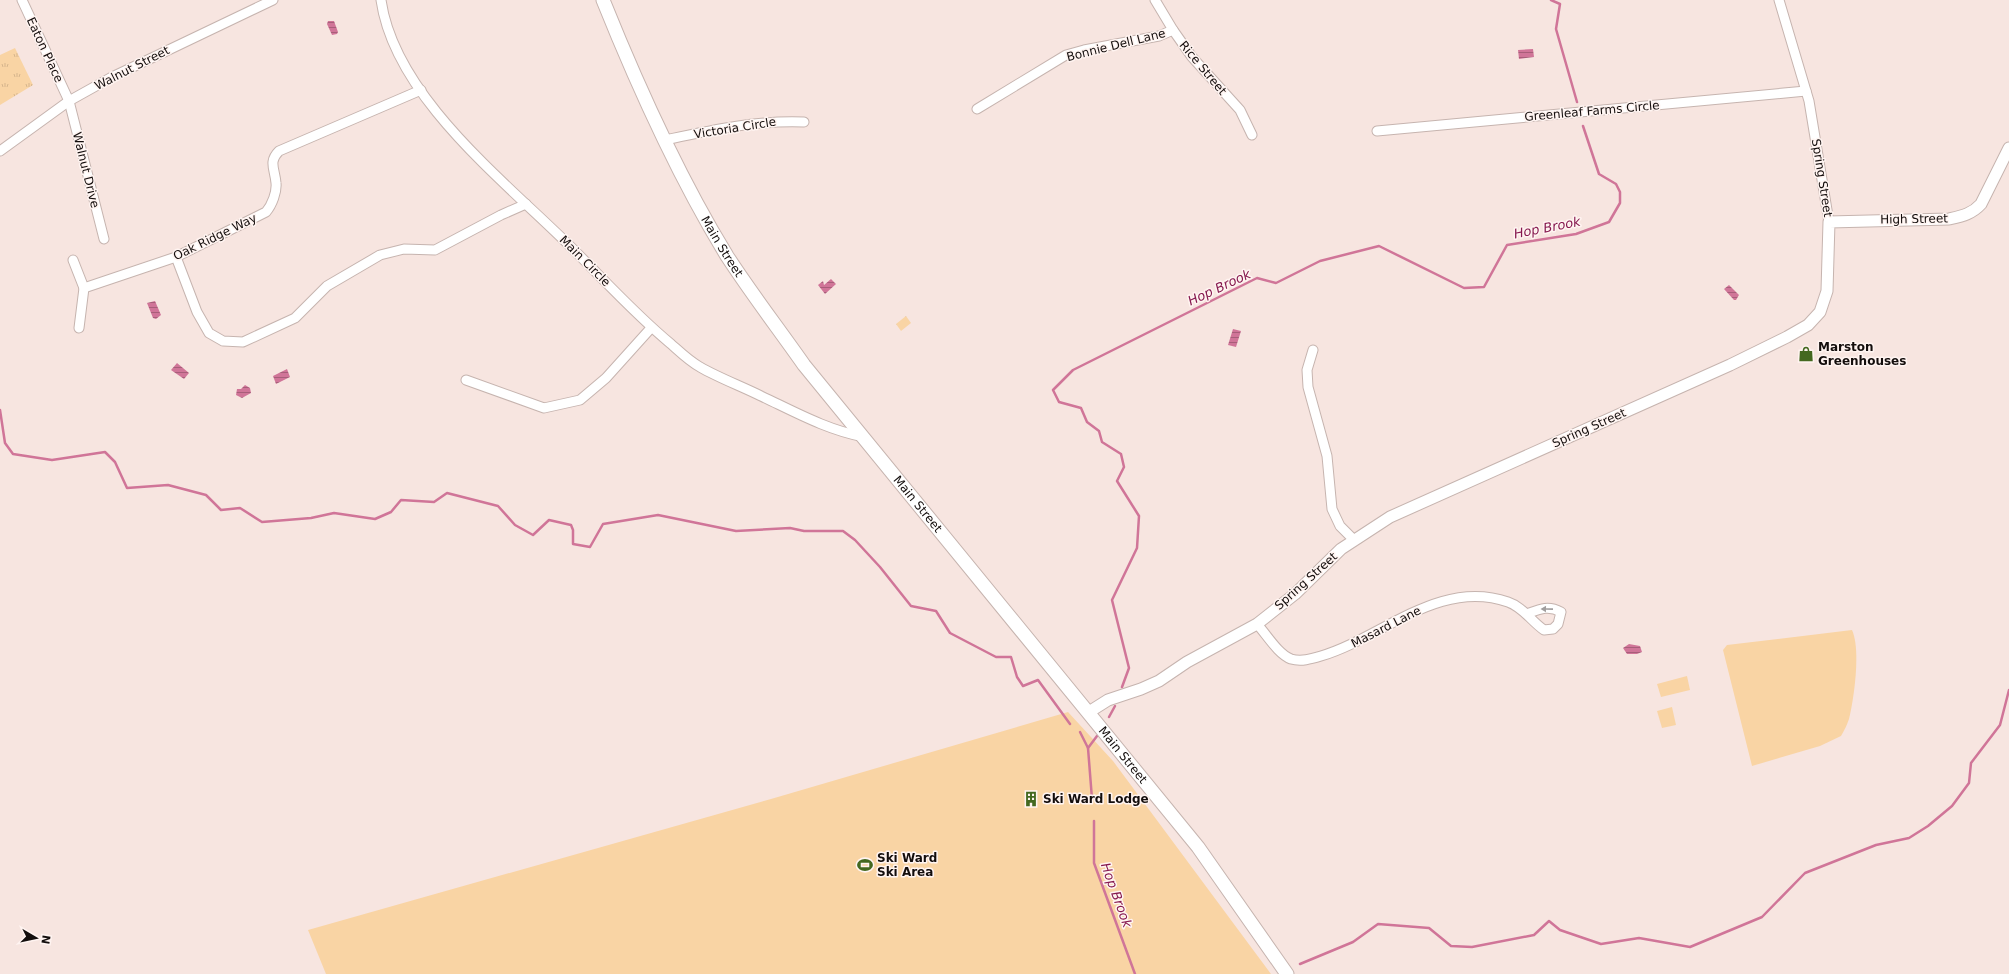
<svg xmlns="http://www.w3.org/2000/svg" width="2009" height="974" viewBox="0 0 2009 974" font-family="'DejaVu Sans',sans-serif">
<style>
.park{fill:url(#park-tufts)}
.pitch{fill:#f9d4a4}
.water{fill:url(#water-rules)}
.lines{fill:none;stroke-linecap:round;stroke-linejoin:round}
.stream{stroke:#d07598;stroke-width:2.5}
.minor-casing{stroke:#c6b4af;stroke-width:11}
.tertiary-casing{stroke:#c6b4af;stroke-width:13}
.secondary-casing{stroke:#c6b4af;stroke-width:15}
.minor{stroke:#fff;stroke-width:9}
.tertiary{stroke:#fff;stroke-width:11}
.secondary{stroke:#fff;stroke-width:13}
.oneway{fill:#a19e9e}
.labels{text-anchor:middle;stroke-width:3;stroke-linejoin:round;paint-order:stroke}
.street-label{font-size:12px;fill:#130d0c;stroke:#fff4f1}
.poi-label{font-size:12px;font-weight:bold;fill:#130d0c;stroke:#fff4f1;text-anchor:start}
.water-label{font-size:13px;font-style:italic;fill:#86194f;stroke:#fff4f1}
</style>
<defs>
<pattern id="park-tufts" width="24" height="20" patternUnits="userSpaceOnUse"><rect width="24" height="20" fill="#f9d4a4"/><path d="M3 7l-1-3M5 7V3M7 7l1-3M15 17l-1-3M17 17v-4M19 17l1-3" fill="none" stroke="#d5b58c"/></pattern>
<pattern id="water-rules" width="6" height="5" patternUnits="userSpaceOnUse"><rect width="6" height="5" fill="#d07598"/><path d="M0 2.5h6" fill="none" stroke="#a85e7a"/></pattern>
</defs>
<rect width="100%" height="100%" fill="#f7e5e0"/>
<!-- park -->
<g class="park">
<polygon points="15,48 33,85 0,105 0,55"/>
<polygon points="906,316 911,323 901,331 896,324"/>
</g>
<!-- pitch -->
<g class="pitch">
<path d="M1852,630C1861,650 1854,698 1849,719C1847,725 1844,731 1841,736L1820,746L1752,766L1723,650L1727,645Z"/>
<polygon points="1687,676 1690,690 1661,697 1657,684"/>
<polygon points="1672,707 1676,725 1662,728 1657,711"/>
<polygon points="1068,712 1113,761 1271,974 326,974 308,930 771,799"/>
</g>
<!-- water -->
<g class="water">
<polygon points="328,21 334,21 338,32 337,34 332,35 327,24"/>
<polygon points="1533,49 1534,57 1519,59 1518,50"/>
<polygon points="831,279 836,284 825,294 818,285 823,281 824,285"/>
<polygon points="1729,285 1739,295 1736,300 1734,300 1724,289"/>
<polygon points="155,301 161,315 156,319 153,318 147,303"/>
<polygon points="1233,329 1241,331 1236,347 1228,345"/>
<polygon points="177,363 189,373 184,379 171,370"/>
<polygon points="287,369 290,377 276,384 273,376"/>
<polygon points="245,385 250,388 251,393 242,398 236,395 237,389 241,389"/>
<polygon points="1629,644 1640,646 1642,652 1637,654 1627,654 1623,648"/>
</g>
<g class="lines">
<!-- stream -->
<g class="stream">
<polyline points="1551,0 1560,4 1556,29 1577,102"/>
<polyline points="0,410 5,443 13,454 52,460 105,452 115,462 127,488 168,485 206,495 221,510 240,508 262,522 311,518 334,513 375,519 391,512 401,500 434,502 447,493 498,506 515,525 533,535 549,520 571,525 573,530 573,544 590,547 603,524 658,515 736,531 790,528 804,531 843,531 855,540 880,567 911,606 936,611 950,633 996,657 1011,657 1017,677 1023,686 1038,680 1070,724"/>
<polyline points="1122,687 1129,668 1112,600 1137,548 1139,516 1117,481 1124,467 1121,454 1102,442 1099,431 1087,422 1081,408 1059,402 1053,390 1073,370 1257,278 1276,283 1320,261 1379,246 1464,288 1484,287 1507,245 1576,234 1609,222 1620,203 1620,192 1616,184 1599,174 1583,126"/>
<polyline points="1109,717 1115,706"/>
<polyline points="1080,732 1088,748"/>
<polyline points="1092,799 1088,748 1097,736"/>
<polyline points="1094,821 1094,863 1135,974"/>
<polyline points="1300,964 1353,942 1378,924 1429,928 1451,946 1472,947 1534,935 1549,921 1560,930 1601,944 1639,938 1690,947 1762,917 1805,873 1876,845 1909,838 1928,826 1952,806 1969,783 1971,763 2000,725 2009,690"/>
</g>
<defs>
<g id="minor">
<polyline points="22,0 69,101 104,239"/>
<path d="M381,0C395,99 510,185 576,252C607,283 637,316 671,344C680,352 689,361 700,367C719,378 741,386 761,396C795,412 827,430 864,437"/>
<polyline points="1155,0 1173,30 1192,57 1240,110 1252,135"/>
<polyline points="1779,0 1809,101 1829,222"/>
<polyline points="977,109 1066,55 1084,50 1159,36 1173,30"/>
<polyline points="1377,131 1806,91"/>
<path d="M665,140C712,130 757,120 804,122"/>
<polyline points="0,151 69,101 112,77 273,0"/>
<polyline points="176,257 197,312 209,333 223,341 243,342 295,318 327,286 380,255 404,249 435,250 501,215 526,204"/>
<polyline points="73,260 84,288"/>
<path d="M79,328L84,288L176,257L266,212C272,205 277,192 276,183C275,169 268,162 279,151L421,90"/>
<polyline points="1313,350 1307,370 1308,387 1327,456 1332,509 1340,526 1354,540"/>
<polyline points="466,380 544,408 580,400 606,378 651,328"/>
<path d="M1257,624C1267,635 1278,654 1291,659C1301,662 1311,659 1321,656C1382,638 1439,578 1508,602C1523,607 1531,621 1544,630L1553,629L1558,624L1561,612C1548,605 1540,609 1527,614"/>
</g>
<path id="tertiary" d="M1089,712L1108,700L1141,689L1159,681L1187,662L1257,624L1295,594L1341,549L1390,517L1730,365L1787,337L1808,325L1820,312L1827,291L1829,222L1949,219C1962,216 1972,214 1981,204L2009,148"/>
<g id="secondary">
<path id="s1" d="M603,0C638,87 678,176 727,256C751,293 778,328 804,365L1198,847L1287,974"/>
</g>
</defs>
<!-- minor casing -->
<use href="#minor" class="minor-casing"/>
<!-- tertiary casing -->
<use href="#tertiary" class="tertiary-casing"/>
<!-- secondary casing -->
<use href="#secondary" class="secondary-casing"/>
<!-- minor -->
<use href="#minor" class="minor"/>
<!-- tertiary -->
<use href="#tertiary" class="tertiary"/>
<!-- secondary -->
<use href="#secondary" class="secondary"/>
</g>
<!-- one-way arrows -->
<defs><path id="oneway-solid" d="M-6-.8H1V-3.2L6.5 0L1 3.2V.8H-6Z"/></defs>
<use class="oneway" href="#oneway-solid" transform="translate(1547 609) rotate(-179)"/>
<!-- icons -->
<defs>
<symbol id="shop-bare" viewBox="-9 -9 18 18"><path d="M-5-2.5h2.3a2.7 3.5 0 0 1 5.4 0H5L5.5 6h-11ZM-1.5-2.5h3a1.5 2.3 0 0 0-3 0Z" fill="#446820" stroke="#fff4f1" stroke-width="2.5" paint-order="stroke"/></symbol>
<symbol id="building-bare" viewBox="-9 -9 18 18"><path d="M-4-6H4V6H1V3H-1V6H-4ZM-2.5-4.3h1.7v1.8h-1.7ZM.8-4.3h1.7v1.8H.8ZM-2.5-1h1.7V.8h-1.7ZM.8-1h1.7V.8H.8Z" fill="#446820" stroke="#fff4f1" stroke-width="2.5" paint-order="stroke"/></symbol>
<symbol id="stadium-bare" viewBox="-9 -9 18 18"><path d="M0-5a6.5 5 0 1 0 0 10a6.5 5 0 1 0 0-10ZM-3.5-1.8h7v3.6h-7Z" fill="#446820" stroke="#fff4f1" stroke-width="2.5" paint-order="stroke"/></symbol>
</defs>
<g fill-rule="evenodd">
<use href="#shop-bare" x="1795" y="343" width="22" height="22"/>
<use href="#building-bare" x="1020" y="788" width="22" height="22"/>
<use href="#stadium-bare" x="854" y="854" width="22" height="22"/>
</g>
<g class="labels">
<!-- street labels -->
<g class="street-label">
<text transform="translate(1116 45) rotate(-14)" y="4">Bonnie Dell Lane</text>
<text transform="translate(45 50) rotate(65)" y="4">Eaton Place</text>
<text transform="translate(132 68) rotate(-27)" y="4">Walnut Street</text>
<text transform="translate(1203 68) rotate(50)" y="4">Rice Street</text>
<text transform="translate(1592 111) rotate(-5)" y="4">Greenleaf Farms Circle</text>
<text transform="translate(735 128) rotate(-9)" y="4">Victoria Circle</text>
<text transform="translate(86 170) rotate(76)" y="4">Walnut Drive</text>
<text transform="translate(1822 178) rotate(81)" y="4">Spring Street</text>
<text transform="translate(1914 219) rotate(-1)" y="4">High Street</text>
<text transform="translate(215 237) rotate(-26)" y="4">Oak Ridge Way</text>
<text dy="4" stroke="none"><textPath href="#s1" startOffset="274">Main Street</textPath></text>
<text transform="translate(585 261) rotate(45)" y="4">Main Circle</text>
<text transform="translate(1589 428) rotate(-24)" y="4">Spring Street</text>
<text dy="4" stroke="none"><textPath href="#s1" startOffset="598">Main Street</textPath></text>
<text transform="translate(1306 581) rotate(-42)" y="4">Spring Street</text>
<text transform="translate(1386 627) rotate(-27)" y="4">Masard Lane</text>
<text dy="4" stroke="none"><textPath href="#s1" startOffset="922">Main Street</textPath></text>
</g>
<!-- poi labels -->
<g class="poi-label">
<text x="1818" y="351">Marston<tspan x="1818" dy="14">Greenhouses</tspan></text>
<text x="1043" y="803">Ski Ward Lodge</text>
<text x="877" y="862">Ski Ward<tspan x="877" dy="14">Ski Area</tspan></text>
</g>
<!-- water labels -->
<g class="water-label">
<text transform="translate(1547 227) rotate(-11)" y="5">Hop Brook</text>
<text transform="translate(1219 287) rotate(-25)" y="5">Hop Brook</text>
<text transform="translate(1117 895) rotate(70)" y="5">Hop Brook</text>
</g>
</g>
<!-- north arrow -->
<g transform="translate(36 938) rotate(99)" stroke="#fff4f1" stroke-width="3" paint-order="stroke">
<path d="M0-3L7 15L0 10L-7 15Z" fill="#130d0c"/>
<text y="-6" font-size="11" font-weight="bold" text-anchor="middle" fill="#130d0c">N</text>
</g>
</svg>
